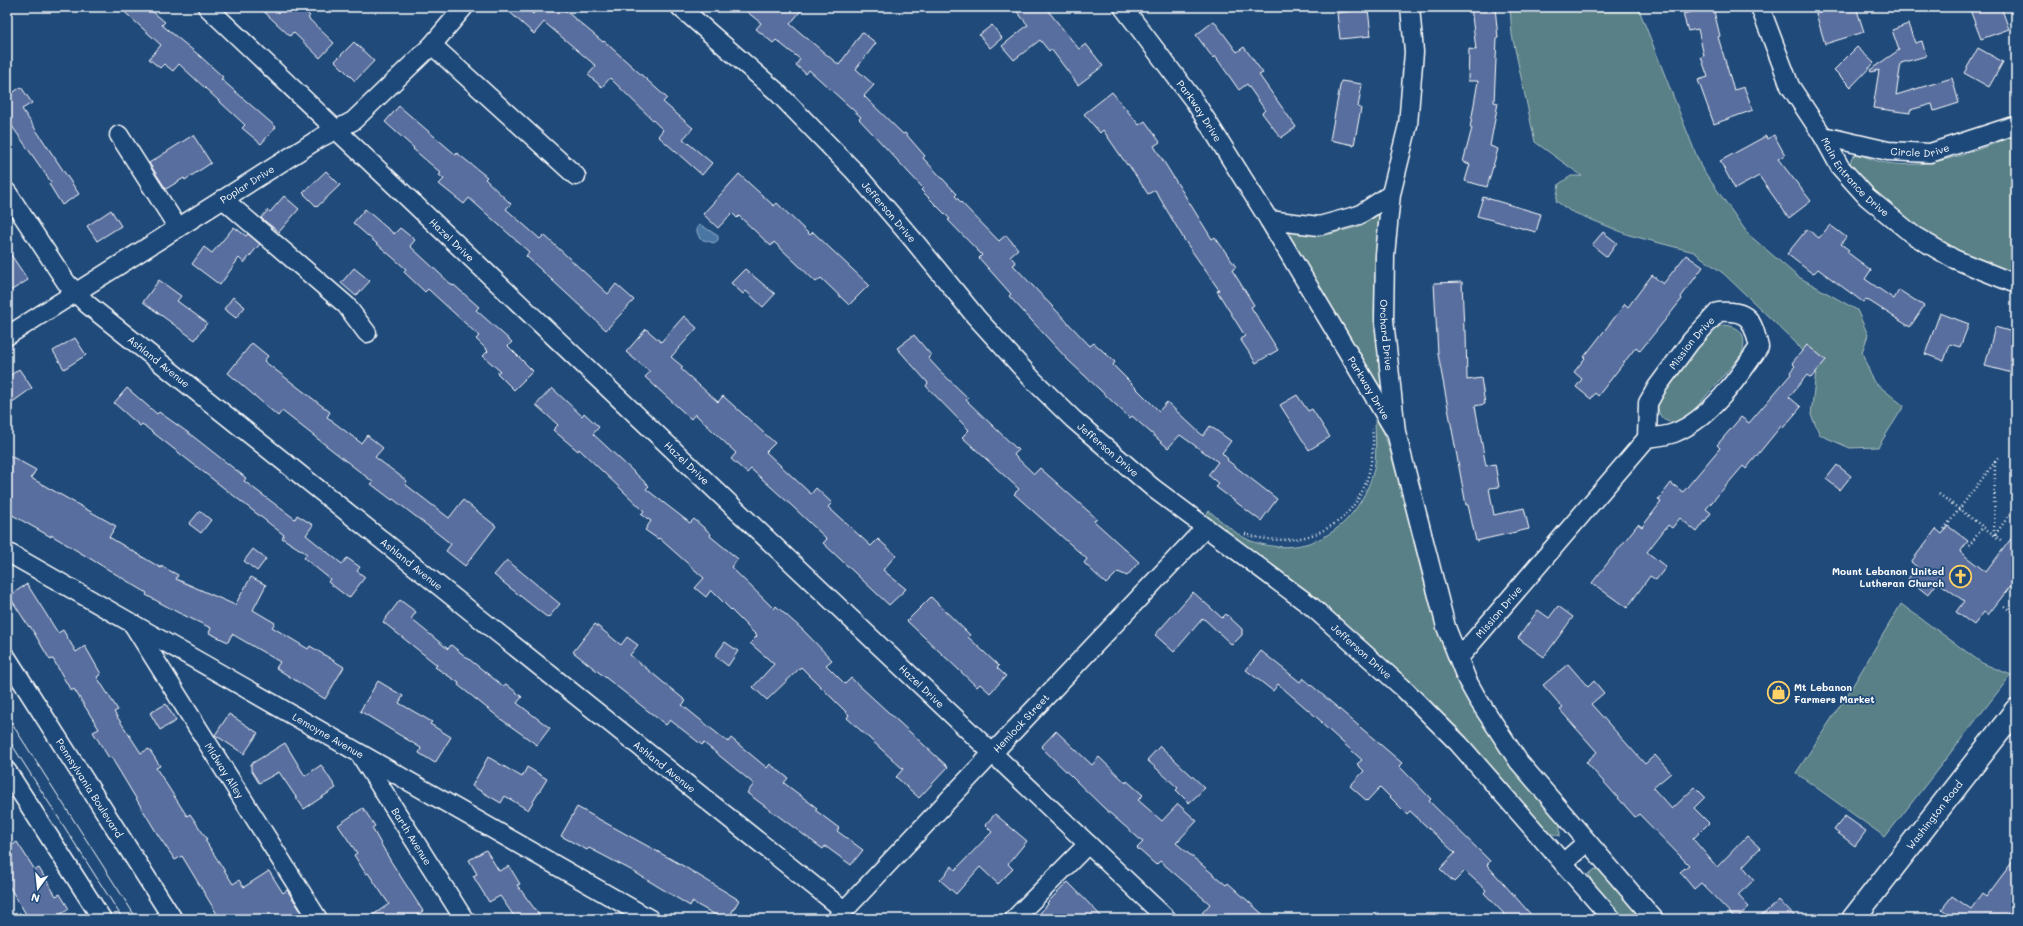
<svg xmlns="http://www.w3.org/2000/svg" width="2023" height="926" viewBox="0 0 2023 926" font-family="Mali,sans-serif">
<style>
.green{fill:#588086;stroke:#acc0c2}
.water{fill:#4876a3;stroke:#91adc8}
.building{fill:#596e9e;stroke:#fff}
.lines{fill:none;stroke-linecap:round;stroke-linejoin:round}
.minor-casing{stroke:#fff;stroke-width:21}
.major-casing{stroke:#fff;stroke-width:25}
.path{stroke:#fff;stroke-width:2.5;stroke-dasharray:1 3;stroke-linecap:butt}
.minor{stroke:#1f4a7a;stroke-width:18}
.major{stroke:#1f4a7a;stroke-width:22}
.tram{stroke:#fff;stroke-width:1}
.labels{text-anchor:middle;stroke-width:3.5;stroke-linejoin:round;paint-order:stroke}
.street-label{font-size:10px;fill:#fff;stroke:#1f4a7a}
.poi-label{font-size:10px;font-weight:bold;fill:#fff;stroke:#1f4a7a;text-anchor:end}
</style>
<rect width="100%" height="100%" fill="#1f4a7a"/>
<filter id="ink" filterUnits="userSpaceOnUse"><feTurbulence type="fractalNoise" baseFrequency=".025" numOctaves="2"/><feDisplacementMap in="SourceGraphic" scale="8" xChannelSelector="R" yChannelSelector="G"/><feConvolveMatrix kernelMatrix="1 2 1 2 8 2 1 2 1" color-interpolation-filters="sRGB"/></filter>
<g filter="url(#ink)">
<!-- green -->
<g class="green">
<polygon points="1510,7 1638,7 1701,167 1748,234 1797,276 1857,310 1868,335 1862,352 1873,381 1904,406 1878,447 1850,448 1820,435 1811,415 1816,371 1796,343 1724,274 1694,252 1629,235 1570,211 1556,201 1559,184 1571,176 1582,176 1535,142 1512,35"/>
<path d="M2016,135V275C1994,266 1971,258 1951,248C1918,231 1871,193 1850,163L1852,157L1857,154C1866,157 1876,161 1886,163C1931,170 1975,151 2016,135Z"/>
<polygon points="1382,213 1376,253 1374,312 1383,385 1379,386 1288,234 1291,232 1330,234 1357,227"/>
<path d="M1723,325C1742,326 1747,336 1742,354L1688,417C1667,430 1653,417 1659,394L1713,329Z"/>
<path d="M1379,418C1408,497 1418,581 1448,659C1473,722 1518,772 1560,823V836L1550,833L1515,795L1204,518L1209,511C1223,522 1239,538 1257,543C1310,558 1356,527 1372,476C1378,459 1375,437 1375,419Z"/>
<polygon points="1901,604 1982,663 2011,675 1885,837 1796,773 1849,692"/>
<polygon points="1595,869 1602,871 1643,919 1623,919 1591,881 1589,874"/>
</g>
<!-- water -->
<polygon class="water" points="701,225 718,236 718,240 714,243 700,239 697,232 697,227"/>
<!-- building -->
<g class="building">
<polygon points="119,7 147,7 165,22 162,25 200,56 223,77 221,79 276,127 261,144 242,128 245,125 179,64 173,71 164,64 160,68 149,59 161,45"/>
<polygon points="259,7 301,7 310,16 308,18 334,43 320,58 293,32 290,36"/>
<polygon points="504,7 525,7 533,14 534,13 527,7 561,7 603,42 604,41 667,98 663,102 693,128 683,139 712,163 702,175 658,136 663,130 610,78 602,87 588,75 596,66 544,22 534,34"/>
<polygon points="741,7 804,7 790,24 839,65 862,32 876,43 856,69 874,85 864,96 903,134 905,133 925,156 923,158 957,194 955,196 999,241 1006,235 1018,249 1010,256 1016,263 1013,265 1090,346 1094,343 1115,362 1113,365 1159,411 1167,402 1203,436 1210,426 1231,441 1222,453 1228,459 1227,460 1277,499 1261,521 1216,487 1219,484 1208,475 1218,462 1180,435 1168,448 1132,416 1130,418 1068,360 1009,296 1011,294 979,258 982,255 948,220 950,219 921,190 923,188 859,119 861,117 809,70 806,74 796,65 800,59 776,40 773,43 756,29 761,23"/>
<polygon points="1013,7 1045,7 1079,49 1086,44 1103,66 1078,85 1051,49 1049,51 1040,40 1014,60 1002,46 1028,25"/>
<polygon points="1471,7 1495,7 1498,38 1497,38 1494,102 1498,103 1490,146 1498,149 1487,187 1465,181 1470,164 1463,162 1472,128 1470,128 1478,81 1468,81 1469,49 1476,50"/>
<polygon points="1709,7 1713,7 1720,36 1718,37 1734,90 1744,87 1753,110 1714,124 1698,80 1708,77 1701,57 1704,56 1698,29 1688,31 1683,14"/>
<polygon points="1814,7 1856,7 1864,32 1825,44"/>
<polygon points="1979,7 2001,7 2009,29 1981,39 1970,10"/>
<polygon points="1368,9 1371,36 1340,39 1337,13"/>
<polygon points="1214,21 1237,52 1244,47 1263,73 1259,75 1296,127 1281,138 1262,113 1265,110 1247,84 1239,90 1215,56 1213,58 1196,35"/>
<polygon points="1908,24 1915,43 1922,41 1926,56 1901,63 1896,95 1952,78 1959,103 1934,111 1932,104 1910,110 1910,113 1873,108 1879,70 1871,72 1870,70 1899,50 1892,30"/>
<polygon points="992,25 1002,38 990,48 979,35"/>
<polygon points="354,42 374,61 355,81 335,61"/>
<polygon points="1857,47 1874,63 1851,87 1834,70"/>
<polygon points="1978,48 2003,62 1989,87 1964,73"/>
<polygon points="1341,81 1362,84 1358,107 1361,108 1354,145 1330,140"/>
<polygon points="21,87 32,103 22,109 79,194 62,205 49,184 51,182 7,119 7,88 11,94"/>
<polygon points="1112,92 1139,125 1145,121 1160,142 1154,146 1212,239 1215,237 1236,267 1232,270 1254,305 1251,307 1278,350 1256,363 1240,339 1245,336 1217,291 1219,290 1185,241 1155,190 1148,194 1128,164 1127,165 1103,130 1100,133 1084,114"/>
<polygon points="399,106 456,155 457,153 487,177 485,179 511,204 506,209 540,239 544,235 608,294 616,284 634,300 606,330 526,256 529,252 469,198 464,204 439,184 444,179 439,175 441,173 413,149 414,148 385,122"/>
<polygon points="193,135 211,163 185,180 184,178 166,189 149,163"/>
<polygon points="1774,135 1785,155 1778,159 1811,201 1789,218 1759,176 1735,189 1720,161 1766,136 1767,139"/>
<polygon points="326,171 340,185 317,207 303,193"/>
<polygon points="739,174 774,206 777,203 810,235 813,232 869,285 849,305 821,278 816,282 774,242 771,246 739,216 737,218 732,213 718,228 703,214"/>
<polygon points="284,196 299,209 279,232 261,218 268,210 270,212"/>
<polygon points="1483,197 1541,214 1536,232 1477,216"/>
<polygon points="365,209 394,234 400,228 415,240 410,246 453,286 454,285 479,307 476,310 512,342 508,346 533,371 514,390 497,373 500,371 483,356 488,351 476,339 479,336 428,289 425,292 404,272 406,269 353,223"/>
<polygon points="111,210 121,226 97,241 87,226"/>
<polygon points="1830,225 1846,237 1841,244 1849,250 1847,252 1871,270 1865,279 1894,299 1899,290 1924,306 1910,327 1866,299 1863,302 1818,269 1813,274 1787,254 1807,229 1819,238"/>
<polygon points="234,227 246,236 248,234 260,244 244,263 239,258 220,285 192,264 204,247 212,253"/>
<polygon points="1603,232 1617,243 1607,257 1592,245"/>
<polygon points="7,249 28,280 7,293"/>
<polygon points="1686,255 1703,267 1681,297 1682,299 1640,351 1636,347 1598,396 1595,393 1591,399 1576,387 1582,379 1574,372 1585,358 1584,357 1625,304 1628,307 1652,275 1663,284"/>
<polygon points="354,268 370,281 356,296 341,283"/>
<polygon points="745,269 775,294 763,307 746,291 743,294 731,283"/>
<polygon points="159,280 181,296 177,301 207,323 195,340 143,302"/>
<polygon points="1462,282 1464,331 1466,331 1467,380 1481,378 1485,404 1475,406 1486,466 1495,464 1499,487 1489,488 1494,515 1524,508 1529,529 1476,541 1468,505 1466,505 1438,354 1434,283"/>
<polygon points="233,297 245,307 236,318 224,309"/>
<polygon points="1940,313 1969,324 1960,347 1950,344 1944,361 1925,354"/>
<polygon points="684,316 697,328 671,357 683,367 681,369 718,402 723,396 775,443 766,452 811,494 816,488 832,503 828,507 871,546 878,539 896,555 883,570 906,589 889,605 823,543 827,539 791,505 751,469 747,473 731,459 736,453 695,414 691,419 645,377 650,372 626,352 646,329 661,342"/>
<polygon points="1995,327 2016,333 2016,360 2012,373 1985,366"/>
<polygon points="914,335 931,355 928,358 939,370 968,398 966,400 1018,450 1014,455 1034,474 1040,468 1097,519 1094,521 1139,562 1127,576 1118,572 1106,584 1084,563 1087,559 1014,494 1019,489 962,437 969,430 926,386 928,383 897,348"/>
<polygon points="75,338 86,355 64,369 53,351"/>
<polygon points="252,343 268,356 264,361 330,412 327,417 361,443 367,435 383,448 375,457 407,481 405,484 449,518 463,500 496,526 465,566 446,551 451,544 437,533 393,499 392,500 371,484 373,482 282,411 278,416 228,373"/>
<polygon points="1807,345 1826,360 1811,378 1807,375 1789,397 1801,407 1783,428 1781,426 1746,469 1743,466 1706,509 1711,513 1697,532 1680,518 1672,528 1668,525 1647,552 1666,567 1656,580 1650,576 1627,608 1592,583 1638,524 1642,527 1661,502 1658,500 1671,483 1683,492 1720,448 1717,445 1741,417 1749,423 1791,374 1790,372 1795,366 1792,363"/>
<polygon points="19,369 32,388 7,406 7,378"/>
<polygon points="127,388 157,414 159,412 190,434 246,478 244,481 295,519 297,515 313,525 306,535 342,564 347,558 360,567 357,571 365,577 349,598 328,582 330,579 304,558 307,554 282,538 284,535 142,424 140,426 114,403"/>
<polygon points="552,388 582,416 584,413 599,427 593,434 649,486 646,489 690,523 694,519 711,534 710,536 738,559 731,567 774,609 776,606 803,630 832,660 826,665 845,684 851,678 948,767 919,798 896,777 903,769 847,718 849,715 801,667 767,700 753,687 774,664 750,643 757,636 711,590 706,597 695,588 704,578 659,538 658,539 645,530 651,521 641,514 644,511 579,449 578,451 553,430 558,425 536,405"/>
<polygon points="1297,395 1308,411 1312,409 1330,437 1309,450 1280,405"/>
<polygon points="7,454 36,470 31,478 116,526 109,537 161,568 161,566 178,575 176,579 235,605 251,577 266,585 253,610 275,623 272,627 308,649 310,646 344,667 325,699 276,668 280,662 232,634 228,642 209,633 211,628 177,612 146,595 147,593 51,535 51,537 7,512"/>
<polygon points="1837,465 1851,476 1840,490 1826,479"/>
<polygon points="200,511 211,520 201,533 189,524"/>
<polygon points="1948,526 1968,541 1960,552 1986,572 2016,532 2016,579 1988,615 1984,612 1974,625 1956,612 1964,601 1938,582 1928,595 1908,579 1917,567 1911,562 1936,529 1942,534"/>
<polygon points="253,549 266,559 257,571 244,561"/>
<polygon points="507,560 560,604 548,618 494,575"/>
<polygon points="27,584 58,633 63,630 76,652 85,646 101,674 97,677 118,710 114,712 141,753 149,749 160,766 156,768 187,816 190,814 207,839 205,840 233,884 239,880 244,887 269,871 283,893 287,890 306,919 220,919 182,856 175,860 158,835 111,757 109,758 93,732 99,729 74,689 71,691 53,659 50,660 30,626 29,627 9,596"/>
<polygon points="1193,592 1222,618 1226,614 1242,629 1242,635 1232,645 1203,618 1174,652 1155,635"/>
<polygon points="931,597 970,635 968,637 999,666 997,668 1006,676 990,693 980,684 977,687 907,621"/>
<polygon points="400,600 416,612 411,619 448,649 451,645 503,686 506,684 522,697 517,703 550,728 537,745 502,720 458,685 459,683 435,667 437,665 383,622"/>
<polygon points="1558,606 1573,617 1544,657 1518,638 1538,610 1549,618"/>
<polygon points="595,624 621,645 627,637 638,645 630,655 686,701 682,705 728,742 731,738 767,768 770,764 788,778 784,783 817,808 815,810 839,828 837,831 863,850 851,865 825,846 823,849 747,793 754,784 704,743 702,745 670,720 666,725 573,652"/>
<polygon points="725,642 738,651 728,666 715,656"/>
<polygon points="1261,651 1300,682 1303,678 1402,763 1399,766 1431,799 1429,801 1490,861 1487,865 1535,919 1509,919 1484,893 1486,890 1465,871 1454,882 1440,869 1455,853 1410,811 1407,814 1380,787 1367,801 1350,786 1364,771 1357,764 1362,760 1321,723 1322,722 1278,684 1273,691 1246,670"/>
<polygon points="1568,664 1588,687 1594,681 1604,693 1591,704 1645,764 1655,755 1671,773 1653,788 1672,809 1695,787 1705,797 1694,808 1709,823 1693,839 1717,867 1747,836 1760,848 1743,866 1754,880 1738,895 1749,907 1736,919 1701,883 1694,889 1680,872 1689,865 1639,814 1635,817 1586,762 1597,752 1560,710 1563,708 1543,685"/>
<polygon points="378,681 403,696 399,703 432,722 430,724 451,737 435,763 419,753 421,748 360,711"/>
<polygon points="166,704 176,721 160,730 150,713"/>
<polygon points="229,714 258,733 244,754 215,735"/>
<polygon points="1056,731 1092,765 1099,757 1126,783 1127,781 1143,795 1138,800 1162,821 1178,804 1197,821 1176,843 1226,885 1228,883 1268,919 1210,919 1202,913 1210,904 1160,861 1156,865 1137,848 1143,842 1104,808 1041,747"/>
<polygon points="285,743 305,776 321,765 336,788 304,809 279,772 259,783 251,770 251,764"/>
<polygon points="1160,746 1205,788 1189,803 1176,790 1178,788 1147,760"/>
<polygon points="488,757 522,777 527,767 547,779 528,810 505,796 501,803 472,786"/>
<polygon points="577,807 680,864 739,900 728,919 723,919 692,902 690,906 631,870 589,848 587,850 561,836"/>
<polygon points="363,808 375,826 372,828 390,860 423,911 411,919 367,919 389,904 368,873 366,874 354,855 357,853 338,825"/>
<polygon points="995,814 1027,841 1008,864 1013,869 998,884 980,867 956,894 940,880 952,866 955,870 992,832 985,825"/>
<polygon points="1845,816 1866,831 1855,846 1834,830"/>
<polygon points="17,842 35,870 39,868 56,896 60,894 69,909 53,919 29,919 7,883 7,849"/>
<polygon points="486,850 499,871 509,866 520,884 517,885 542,919 516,919 500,896 489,902 473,876 477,874 469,860"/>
<polygon points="2016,857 2016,904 2005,919 1954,919 1942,909 1952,896 1971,909 1982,894 1986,897"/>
<polygon points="1068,882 1104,919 1035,919 1048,904 1047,903"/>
<polygon points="1779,900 1797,919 1758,919"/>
</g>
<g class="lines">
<defs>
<g id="minor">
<path id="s1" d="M207,7L1167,919"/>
<path id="s2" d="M680,7L776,91L854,171L915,242L976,317L1033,380L1073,419L1153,488L1311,606L1402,687L1459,744L1612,919"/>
<path id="s3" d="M1123,7L1195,102L1269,220L1393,428"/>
<path id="s4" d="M1410,7L1414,52L1408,125L1391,194L1385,255L1384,320L1396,432L1446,627L1467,680L1477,698L1519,762L1654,919"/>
<path id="s5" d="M1760,7L1790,86L1823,136L1840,167L1867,197L1913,235L1954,259L2016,284"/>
<polyline points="432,45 576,176"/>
<polyline points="119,135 178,228"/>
<path id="s6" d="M1823,136L1888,151L1930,153L2016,125"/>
<path id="s7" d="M7,192L66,282L87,304L844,910"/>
<polyline points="223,199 346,305 367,333"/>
<polyline points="1269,220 1319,226 1359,215 1391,194"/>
<path id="s8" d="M7,336L320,138L353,121L432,45L464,7"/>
<path id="s9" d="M7,552L650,919"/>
<path id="s10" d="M132,623L318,919"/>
<path id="s11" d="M7,658L173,919"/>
<path id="s12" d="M1459,658L1647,438L1648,403L1657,387L1691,341L1718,312C1749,310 1752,319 1759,347C1738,378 1710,419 1674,433C1666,436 1656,437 1647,438"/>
<path id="s13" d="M361,756L464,919"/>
<polyline points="7,771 102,919"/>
<polyline points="1563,863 1587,842"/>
<path id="s14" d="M837,918L1205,528"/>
<polyline points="1014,919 1088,844"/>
</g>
<g id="major">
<path id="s15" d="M1853,919L2016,710"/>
</g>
</defs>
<!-- minor casing -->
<use href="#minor" class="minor-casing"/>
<!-- major casing -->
<use href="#major" class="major-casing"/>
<!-- path -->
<g class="path">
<polyline points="1995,462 1994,536 2016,506"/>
<polyline points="1939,494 2002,541"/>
<polyline points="1944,529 1998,458"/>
<path d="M1245,534C1303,553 1362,525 1371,462C1373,451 1374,440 1372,429"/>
<polyline points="1969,546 1983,527"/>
<polyline points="2004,606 2016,615"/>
</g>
<!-- minor -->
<use href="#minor" class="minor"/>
<!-- major -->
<use href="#major" class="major"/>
<!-- tram -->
<g class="tram">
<polyline points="7,716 137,919"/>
<polyline points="7,737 123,919"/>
</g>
</g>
</g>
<!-- icons -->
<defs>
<symbol id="church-ring" viewBox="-11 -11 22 22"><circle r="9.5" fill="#1f4a7a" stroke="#ffd166" stroke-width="1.5"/><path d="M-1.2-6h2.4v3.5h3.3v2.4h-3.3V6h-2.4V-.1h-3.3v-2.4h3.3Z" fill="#ffd166"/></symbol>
<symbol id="shop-ring" viewBox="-11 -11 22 22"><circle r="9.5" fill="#1f4a7a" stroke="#ffd166" stroke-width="1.5"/><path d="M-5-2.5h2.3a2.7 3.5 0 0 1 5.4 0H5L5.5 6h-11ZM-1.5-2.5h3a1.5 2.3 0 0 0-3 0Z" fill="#ffd166"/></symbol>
</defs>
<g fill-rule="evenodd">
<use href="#church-ring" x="1948" y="564" width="25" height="25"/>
<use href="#shop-ring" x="1766" y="680" width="25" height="25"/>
</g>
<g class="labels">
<!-- street labels -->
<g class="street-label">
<text dy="4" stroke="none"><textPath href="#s3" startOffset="129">Parkway Drive</textPath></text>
<text dy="4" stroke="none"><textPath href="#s6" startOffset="99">Circle Drive</textPath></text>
<text dy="4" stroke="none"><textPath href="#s5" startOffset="197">Main Entrance Drive</textPath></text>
<text dy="4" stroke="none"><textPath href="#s8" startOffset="284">Poplar Drive</textPath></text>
<text dy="4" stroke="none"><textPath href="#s2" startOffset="293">Jefferson Drive</textPath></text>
<text dy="4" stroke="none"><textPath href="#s1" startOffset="338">Hazel Drive</textPath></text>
<text dy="4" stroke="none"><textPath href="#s4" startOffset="331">Orchard Drive</textPath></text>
<text dy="4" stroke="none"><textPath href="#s12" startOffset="399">Mission Drive</textPath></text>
<text dy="4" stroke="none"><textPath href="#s7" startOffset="230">Ashland Avenue</textPath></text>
<text dy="4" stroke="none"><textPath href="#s3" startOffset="454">Parkway Drive</textPath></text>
<text dy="4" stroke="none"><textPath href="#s2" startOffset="617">Jefferson Drive</textPath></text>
<text dy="4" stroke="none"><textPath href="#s1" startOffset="662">Hazel Drive</textPath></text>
<text dy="4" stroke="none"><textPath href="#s7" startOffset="554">Ashland Avenue</textPath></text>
<text dy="4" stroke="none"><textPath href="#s12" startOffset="61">Mission Drive</textPath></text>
<text dy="4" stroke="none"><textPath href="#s2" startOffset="941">Jefferson Drive</textPath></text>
<text dy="4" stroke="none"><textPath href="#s1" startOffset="986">Hazel Drive</textPath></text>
<text dy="4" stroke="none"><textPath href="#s14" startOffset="268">Hemlock Street</textPath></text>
<text dy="4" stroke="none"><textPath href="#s9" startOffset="370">Lemoyne Avenue</textPath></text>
<text dy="4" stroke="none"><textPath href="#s7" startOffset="878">Ashland Avenue</textPath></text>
<text dy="4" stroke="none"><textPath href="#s10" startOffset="174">Midway Alley</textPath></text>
<text dy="4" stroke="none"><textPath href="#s11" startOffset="154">Pennsylvania Boulevard</textPath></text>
<text dy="4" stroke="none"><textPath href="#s15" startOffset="132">Washington Road</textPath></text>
<text dy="4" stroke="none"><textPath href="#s13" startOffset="95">Barth Avenue</textPath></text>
</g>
<!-- poi labels -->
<g class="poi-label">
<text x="1944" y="575">Mount Lebanon United<tspan x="1944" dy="12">Lutheran Church</tspan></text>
<text x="1794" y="691" text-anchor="start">Mt Lebanon<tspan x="1794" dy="12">Farmers Market</tspan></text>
</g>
</g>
<!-- margin -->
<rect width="2023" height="926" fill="none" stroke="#1f4a7a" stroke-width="24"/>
<rect x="12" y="12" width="1999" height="902" fill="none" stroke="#fff" stroke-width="1.5" filter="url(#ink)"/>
<!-- north arrow -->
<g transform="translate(38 888) rotate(195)" stroke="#1f4a7a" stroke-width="3" paint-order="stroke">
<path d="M0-3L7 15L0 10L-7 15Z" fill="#ffffff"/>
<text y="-6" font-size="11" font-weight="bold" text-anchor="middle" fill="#ffffff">N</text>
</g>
</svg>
